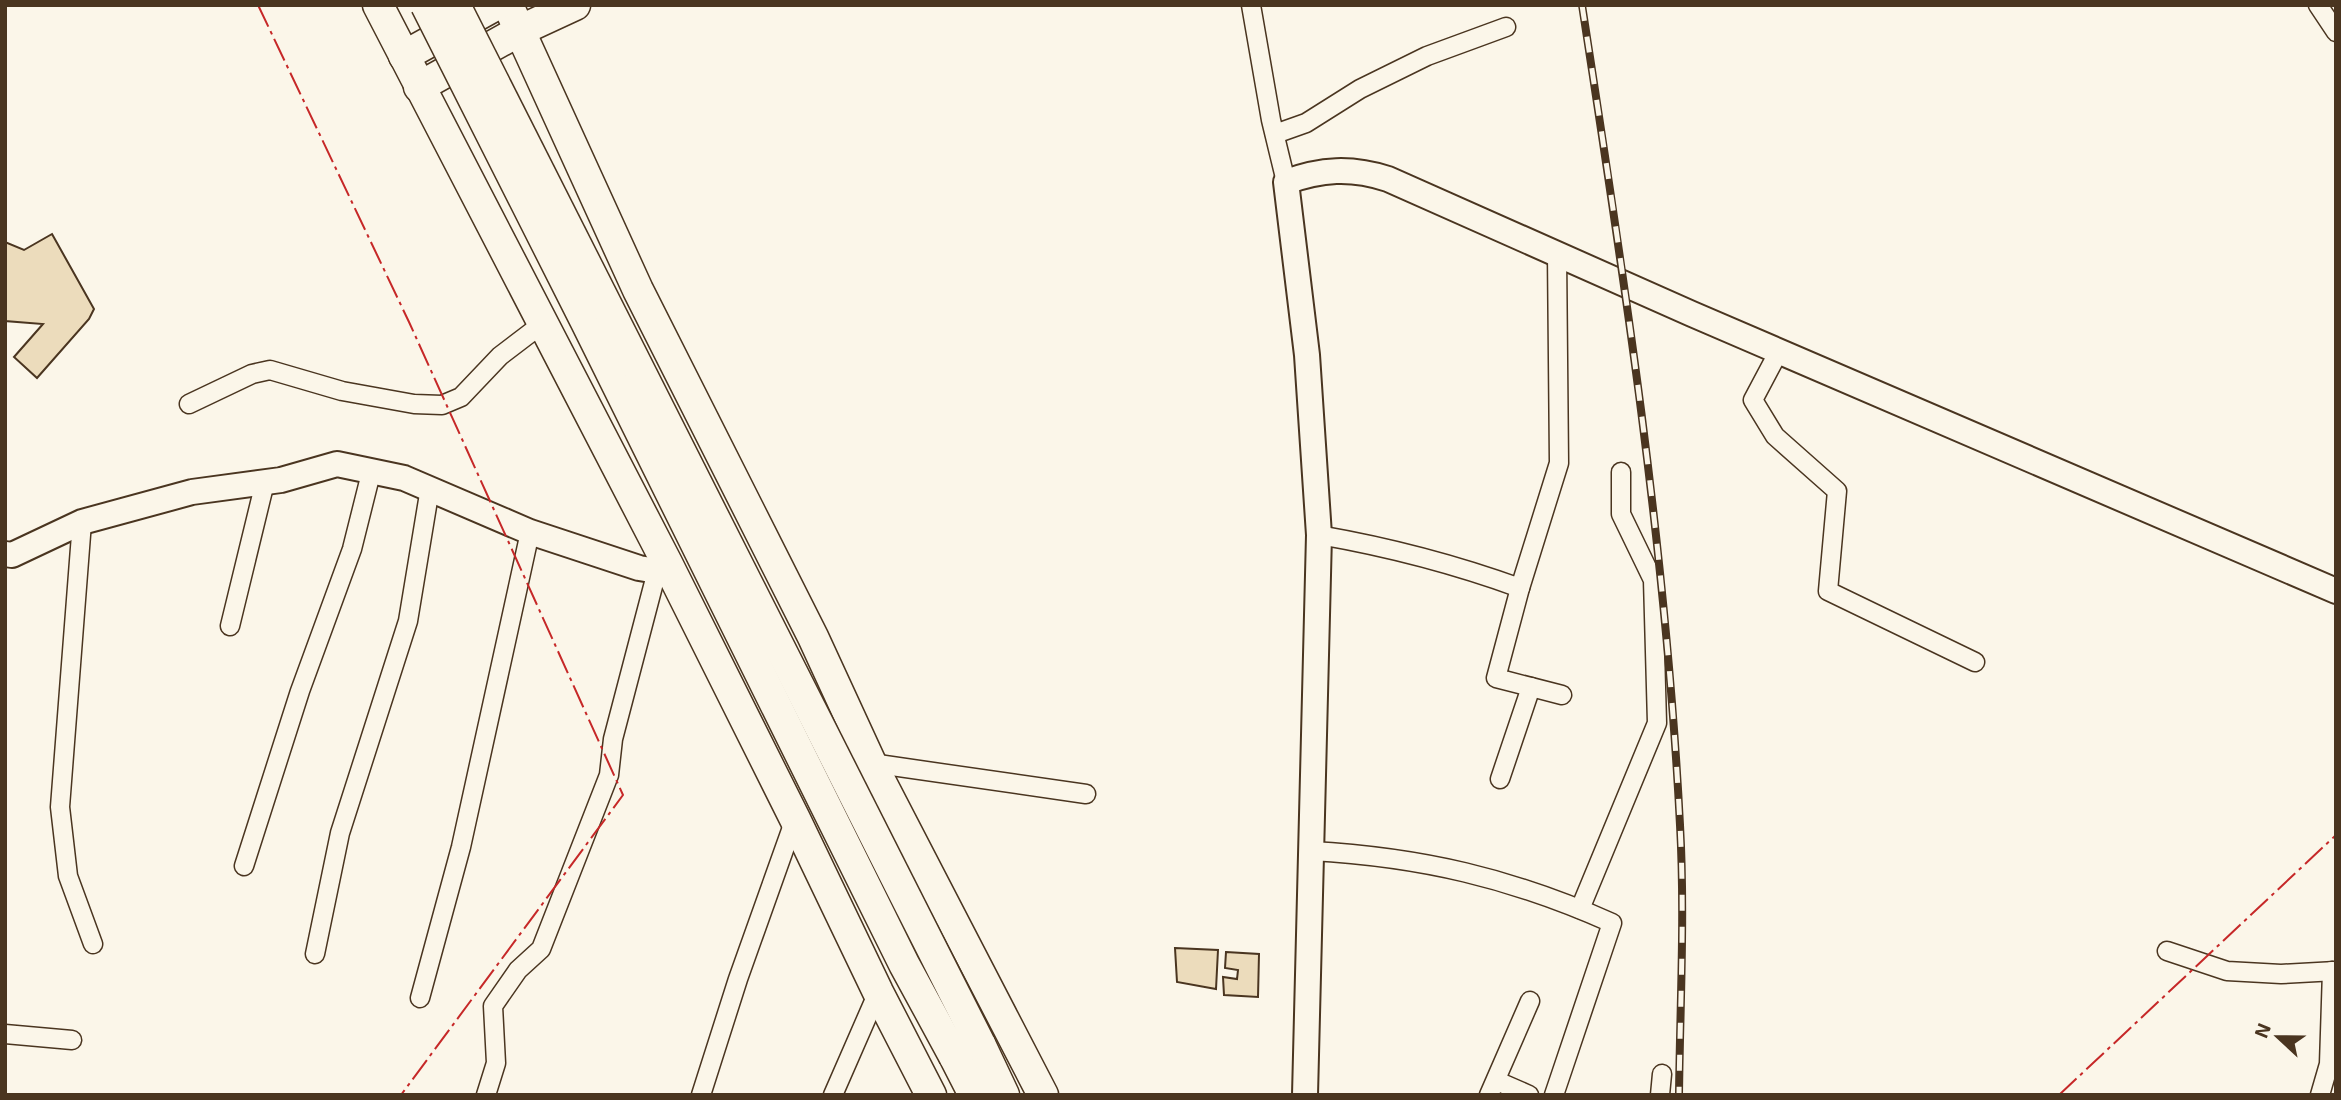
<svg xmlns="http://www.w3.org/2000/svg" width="2341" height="1100" viewBox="0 0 2341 1100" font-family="'Exo 2',sans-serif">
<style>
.building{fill:#ecdcbc;stroke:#4a3520;stroke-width:2}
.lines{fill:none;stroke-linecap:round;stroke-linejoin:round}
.street-casing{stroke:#4a3520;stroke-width:21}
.secondary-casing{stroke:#4a3520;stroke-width:28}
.highway-casing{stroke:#4a3520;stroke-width:33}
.street{stroke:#fbf6e9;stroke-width:18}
.secondary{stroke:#fbf6e9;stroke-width:24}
.highway{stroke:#fbf6e9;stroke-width:30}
.rail-casing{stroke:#4a3520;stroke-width:8}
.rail{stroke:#fbf6e9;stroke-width:5;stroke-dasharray:16;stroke-linecap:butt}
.highway-bridge-casing{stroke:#4a3520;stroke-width:33;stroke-linecap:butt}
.highway-bridge{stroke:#fbf6e9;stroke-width:30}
.power{stroke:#c62828;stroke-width:2;stroke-dasharray:24 5 3.5 5;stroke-linecap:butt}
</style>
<rect width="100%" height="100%" fill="#fbf6e9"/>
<!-- building -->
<g class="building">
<polygon points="52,234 94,309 89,319 37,378 14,357 43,324 5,321 5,242 24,250"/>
<polygon points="1175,948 1218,950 1216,989 1177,982"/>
<polygon points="1226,952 1259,954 1258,997 1224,995 1223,977 1237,979 1238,970 1225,968"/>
</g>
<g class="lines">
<defs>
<g id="street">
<polyline points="1251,5 1271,120 1286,182"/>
<polyline points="2318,5 2336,32"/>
<polyline points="1275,134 1306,123 1360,89 1427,56 1506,27"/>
<polyline points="1779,351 1753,400 1775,436 1837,491 1828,591 1975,662"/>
<polyline points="189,404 252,374 270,370 342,391 414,404 442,405 461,397 500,356 542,324"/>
<polyline points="82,522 60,807 68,876 93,944"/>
<path d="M1319,535C1388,547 1454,564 1520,588L1496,678L1562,695"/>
<polyline points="1520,588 1559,463 1557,254"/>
<polyline points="230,626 265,482"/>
<polyline points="871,763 1086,794"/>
<polyline points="1500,779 1531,687"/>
<path d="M1311,851C1421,857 1511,878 1612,923L1554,1095"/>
<polyline points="244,866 300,691 352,549 372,469"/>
<polyline points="1580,909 1657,723 1653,580 1621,514 1621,472"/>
<polyline points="2167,951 2227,971 2281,974 2336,971"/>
<polyline points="315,954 340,833 408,621 430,488"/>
<polyline points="420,998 461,847 530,532"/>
<polyline points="5,1034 72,1040"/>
<polyline points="1497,1081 1529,1095"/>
<polyline points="486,1095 496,1063 493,1006 518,970 541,949 609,775 613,739 657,571"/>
<polyline points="701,1095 738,979 795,819"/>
<polyline points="833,1095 878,992"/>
<polyline points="1489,1095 1530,1001"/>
<polyline points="1660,1095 1662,1074"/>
<polyline points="2320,1095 2329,1064 2332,971"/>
</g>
<g id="secondary">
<polyline points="5,554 12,555 82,522 192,492 281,480 337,464 404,478 530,532 639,568 657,571 667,563"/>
<path d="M1305,1095L1319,535L1307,355L1286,182C1321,169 1351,167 1388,179L1692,314L2336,591"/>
</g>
<g id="highway">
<polyline points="378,5 667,563 795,819 878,992 931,1095"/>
<polyline points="508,5 638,290 813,637 871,763 1043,1095"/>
<polyline points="404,56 496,5"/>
<polyline points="419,87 521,30 575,5"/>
<polyline points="980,1044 1004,1095"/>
<polyline points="954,1056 974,1095"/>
</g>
</defs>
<!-- street casing -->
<use href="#street" class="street-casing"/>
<!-- secondary casing -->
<use href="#secondary" class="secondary-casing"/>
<!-- highway casing -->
<use href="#highway" class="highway-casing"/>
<!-- street -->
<use href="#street" class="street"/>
<!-- secondary -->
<use href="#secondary" class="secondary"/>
<!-- highway -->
<use href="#highway" class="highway"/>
<defs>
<path id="rail" d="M1582,5C1624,277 1666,550 1680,825C1685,915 1680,1005 1679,1095"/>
</defs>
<!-- rail casing -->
<use href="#rail" class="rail-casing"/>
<!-- rail -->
<use href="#rail" class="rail"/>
<defs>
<g id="highway-bridge">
<polyline points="426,5 586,322 904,964 954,1056"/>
<polyline points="455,5 980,1044"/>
</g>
</defs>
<!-- highway-bridge casing -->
<use href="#highway-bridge" class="highway-bridge-casing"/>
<!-- highway-bridge -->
<use href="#highway-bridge" class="highway-bridge"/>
<!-- power -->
<g class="power">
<polyline points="258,5 409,322 623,795 401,1095"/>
<polyline points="2059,1095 2336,835"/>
</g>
</g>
<!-- border -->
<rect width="2341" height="1100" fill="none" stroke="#4a3520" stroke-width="14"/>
<!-- north arrow -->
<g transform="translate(2278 1037) rotate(292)" stroke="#fbf6e9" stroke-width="5" paint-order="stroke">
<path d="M0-5L12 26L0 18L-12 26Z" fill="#4a3520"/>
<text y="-10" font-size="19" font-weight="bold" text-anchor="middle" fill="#4a3520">N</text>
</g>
</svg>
